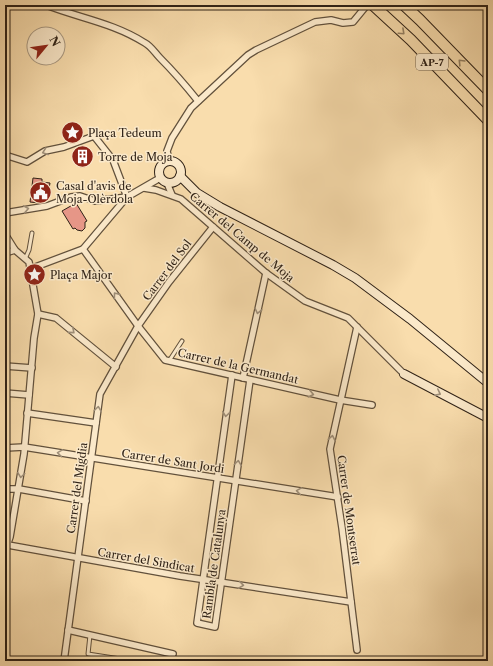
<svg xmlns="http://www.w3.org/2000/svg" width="493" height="666" viewBox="0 0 493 666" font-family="'Libre Caslon Text',serif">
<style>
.building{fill:#e69687;stroke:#2f2217}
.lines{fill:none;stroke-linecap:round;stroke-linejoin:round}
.lane-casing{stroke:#62513c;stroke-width:5}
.street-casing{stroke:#62513c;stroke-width:8}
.secondary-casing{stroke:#2f2217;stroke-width:10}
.highway-casing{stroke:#2f2217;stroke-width:12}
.lane{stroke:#fbe9ca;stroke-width:3}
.street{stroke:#fbe9ca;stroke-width:5.5}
.secondary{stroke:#fbe9ca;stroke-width:8}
.highway{stroke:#f9ddad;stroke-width:10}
.oneway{stroke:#948062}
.oneway2{stroke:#9f8f79}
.labels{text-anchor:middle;stroke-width:3;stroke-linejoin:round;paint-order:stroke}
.shield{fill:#fbe9ca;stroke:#6c5e4d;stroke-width:1}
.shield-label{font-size:10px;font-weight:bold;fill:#2f2217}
.poi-label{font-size:11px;fill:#2f2217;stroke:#fbe9ca;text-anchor:start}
.street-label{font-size:11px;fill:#2f2217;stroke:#fbe9ca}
</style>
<rect width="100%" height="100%" fill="#f9ddad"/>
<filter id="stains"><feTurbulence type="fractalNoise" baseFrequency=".005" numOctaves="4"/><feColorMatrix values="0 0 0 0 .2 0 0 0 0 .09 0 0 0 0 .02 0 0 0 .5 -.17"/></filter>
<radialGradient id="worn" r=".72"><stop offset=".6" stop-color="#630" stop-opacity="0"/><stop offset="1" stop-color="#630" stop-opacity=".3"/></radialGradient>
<!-- building -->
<g class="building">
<circle cx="83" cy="157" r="4.5"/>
<polygon points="33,178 42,179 42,182 50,183 47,200 39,200 39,203 30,202"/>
<polygon points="76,203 87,221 85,222 85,228 82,231 77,230 75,228 73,229 62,211"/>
</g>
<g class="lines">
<defs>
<g id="lane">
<polyline points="25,259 29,250 32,233"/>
<polyline points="169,361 182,341"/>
<polyline points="90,635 88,654 133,661"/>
</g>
<g id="street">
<path d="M46,5C79,18 114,23 145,43C151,46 155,53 160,58C174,72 186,86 198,101"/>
<polyline points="5,155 27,162 45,151 64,147 94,136 113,160 127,197"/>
<polyline points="169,161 167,151 172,138 191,108 248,55 256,50 315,22 331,20 343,23 353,22 367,5"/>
<polyline points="167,183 172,195"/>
<polyline points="144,188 156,190 181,199 266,273 305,301 348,318 404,374"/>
<polyline points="5,213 47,206 71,197 80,196 95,201 127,197"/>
<polyline points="5,234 15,250 29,262 38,314 34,338 24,454 10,537 5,551"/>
<polyline points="83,249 138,326 165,360 340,400 372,405"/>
<polyline points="5,253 15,250"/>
<polyline points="30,269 83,249 127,197 160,178"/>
<polyline points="38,314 56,318 116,367"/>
<polyline points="357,327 330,449 342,528 357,650"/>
<polyline points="5,366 32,368"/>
<polyline points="232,375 197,623 215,627 250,380"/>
<polyline points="243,378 266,273"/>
<polyline points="5,393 29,395"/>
<polyline points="27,413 96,423"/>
<polyline points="5,448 24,447 338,497"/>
<polyline points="5,489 19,489 86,501"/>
<polyline points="8,545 180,576 351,602"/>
<polyline points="68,630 173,654"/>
<polyline points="64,661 100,394 138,326 169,282 213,227"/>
</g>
<g id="secondary">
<circle cx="170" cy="172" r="11"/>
<polyline points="180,176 197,193 220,207 333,265 355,278 410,319 488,383"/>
<polyline points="404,374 488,418"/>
</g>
<g id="highway">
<polyline points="373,5 411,40 488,120"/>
<polyline points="404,5 420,20 488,90"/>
</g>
</defs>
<!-- lane casing -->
<use href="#lane" class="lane-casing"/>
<!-- street casing -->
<use href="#street" class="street-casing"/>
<!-- secondary casing -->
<use href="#secondary" class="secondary-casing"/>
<!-- highway casing -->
<use href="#highway" class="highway-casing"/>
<!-- lane -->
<use href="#lane" class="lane"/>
<!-- street -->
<use href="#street" class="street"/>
<!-- secondary -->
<use href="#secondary" class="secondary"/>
<!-- highway -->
<use href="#highway" class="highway"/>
</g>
<!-- one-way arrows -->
<defs><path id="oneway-chevron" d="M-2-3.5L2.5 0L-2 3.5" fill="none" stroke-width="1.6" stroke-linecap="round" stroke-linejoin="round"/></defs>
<g class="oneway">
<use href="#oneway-chevron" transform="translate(402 32) rotate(43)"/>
<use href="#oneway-chevron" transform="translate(461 62) rotate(-134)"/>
</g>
<g class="oneway2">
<use href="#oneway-chevron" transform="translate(45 152) rotate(160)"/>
<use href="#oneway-chevron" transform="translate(26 209) rotate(-10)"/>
<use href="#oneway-chevron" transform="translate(116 295) rotate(-126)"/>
<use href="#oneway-chevron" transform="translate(258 311) rotate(103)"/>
<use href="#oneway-chevron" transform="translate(72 331) rotate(40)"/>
<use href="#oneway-chevron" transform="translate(438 393) rotate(27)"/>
<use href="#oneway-chevron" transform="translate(311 394) rotate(13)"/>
<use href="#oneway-chevron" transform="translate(98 409) rotate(-82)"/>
<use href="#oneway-chevron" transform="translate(226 414) rotate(98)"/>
<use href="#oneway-chevron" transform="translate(332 438) rotate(-79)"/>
<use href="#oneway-chevron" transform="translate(60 453) rotate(-171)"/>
<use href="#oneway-chevron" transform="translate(238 463) rotate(-82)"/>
<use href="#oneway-chevron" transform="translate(21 475) rotate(98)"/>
<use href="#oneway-chevron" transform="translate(299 491) rotate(-171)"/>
<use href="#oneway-chevron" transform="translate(241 585) rotate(8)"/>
</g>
<!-- icons -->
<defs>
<symbol id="sight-disc" viewBox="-11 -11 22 22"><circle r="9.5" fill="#8f2418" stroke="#fbe9ca"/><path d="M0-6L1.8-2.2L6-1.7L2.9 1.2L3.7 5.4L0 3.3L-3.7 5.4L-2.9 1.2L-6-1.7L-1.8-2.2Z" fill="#fff"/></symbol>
<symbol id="building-disc" viewBox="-11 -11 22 22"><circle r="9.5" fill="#8f2418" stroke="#fbe9ca"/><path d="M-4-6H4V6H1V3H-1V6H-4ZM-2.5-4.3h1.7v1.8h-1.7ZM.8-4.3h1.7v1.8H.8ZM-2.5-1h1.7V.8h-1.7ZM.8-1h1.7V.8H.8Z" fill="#fff"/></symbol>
<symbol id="civic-disc" viewBox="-11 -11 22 22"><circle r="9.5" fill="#8f2418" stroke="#fbe9ca"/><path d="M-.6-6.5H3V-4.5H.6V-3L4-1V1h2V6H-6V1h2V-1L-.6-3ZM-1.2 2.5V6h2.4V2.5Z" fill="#fff"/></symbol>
</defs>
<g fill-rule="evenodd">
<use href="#sight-disc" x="60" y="120" width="25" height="25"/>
<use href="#building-disc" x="70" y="144" width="25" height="25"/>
<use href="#civic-disc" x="28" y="180" width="25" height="25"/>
<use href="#sight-disc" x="22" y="262" width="25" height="25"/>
</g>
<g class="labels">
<!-- shield labels -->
<rect class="shield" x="416" y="54" width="32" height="16" rx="3"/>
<g class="shield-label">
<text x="432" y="66">AP-7</text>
</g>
<!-- poi labels -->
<g class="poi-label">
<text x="88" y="137">Plaça Tedeum</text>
<text x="98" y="161">Torre de Moja</text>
<text x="56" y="190">Casal d'avis de<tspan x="56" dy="13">Moja-Olèrdola</tspan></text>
<text x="50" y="279">Plaça Major</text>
</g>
<!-- street labels -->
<g class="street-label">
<text transform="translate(242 237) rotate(40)" y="4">Carrer del Camp de Moja</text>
<text transform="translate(167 270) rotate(-53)" y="4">Carrer del Sol</text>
<text transform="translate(238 366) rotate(13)" y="4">Carrer de la Germandat</text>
<text transform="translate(173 461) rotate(9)" y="4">Carrer de Sant Jordi</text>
<text transform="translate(77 488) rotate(-82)" y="4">Carrer del Migdia</text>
<text transform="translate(349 510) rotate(82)" y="4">Carrer de Montserrat</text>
<text transform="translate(146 560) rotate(10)" y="4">Carrer del Sindicat</text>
<text transform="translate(214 564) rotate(-82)" y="4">Rambla de Catalunya</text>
</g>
</g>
<!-- margin -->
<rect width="493" height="666" fill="none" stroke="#f9ddad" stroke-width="20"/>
<rect x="6" y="6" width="481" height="654" fill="none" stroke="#2f2217" stroke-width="2"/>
<rect x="10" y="10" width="473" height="646" fill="none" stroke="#2f2217"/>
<!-- north arrow -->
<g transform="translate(46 46) rotate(61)"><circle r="19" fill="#fbe9ca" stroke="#a99982"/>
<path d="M0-3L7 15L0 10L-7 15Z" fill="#8f2418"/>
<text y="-6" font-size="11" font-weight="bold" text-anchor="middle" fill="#2f2217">N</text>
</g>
<rect width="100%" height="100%" filter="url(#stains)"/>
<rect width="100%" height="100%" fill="url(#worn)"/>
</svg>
